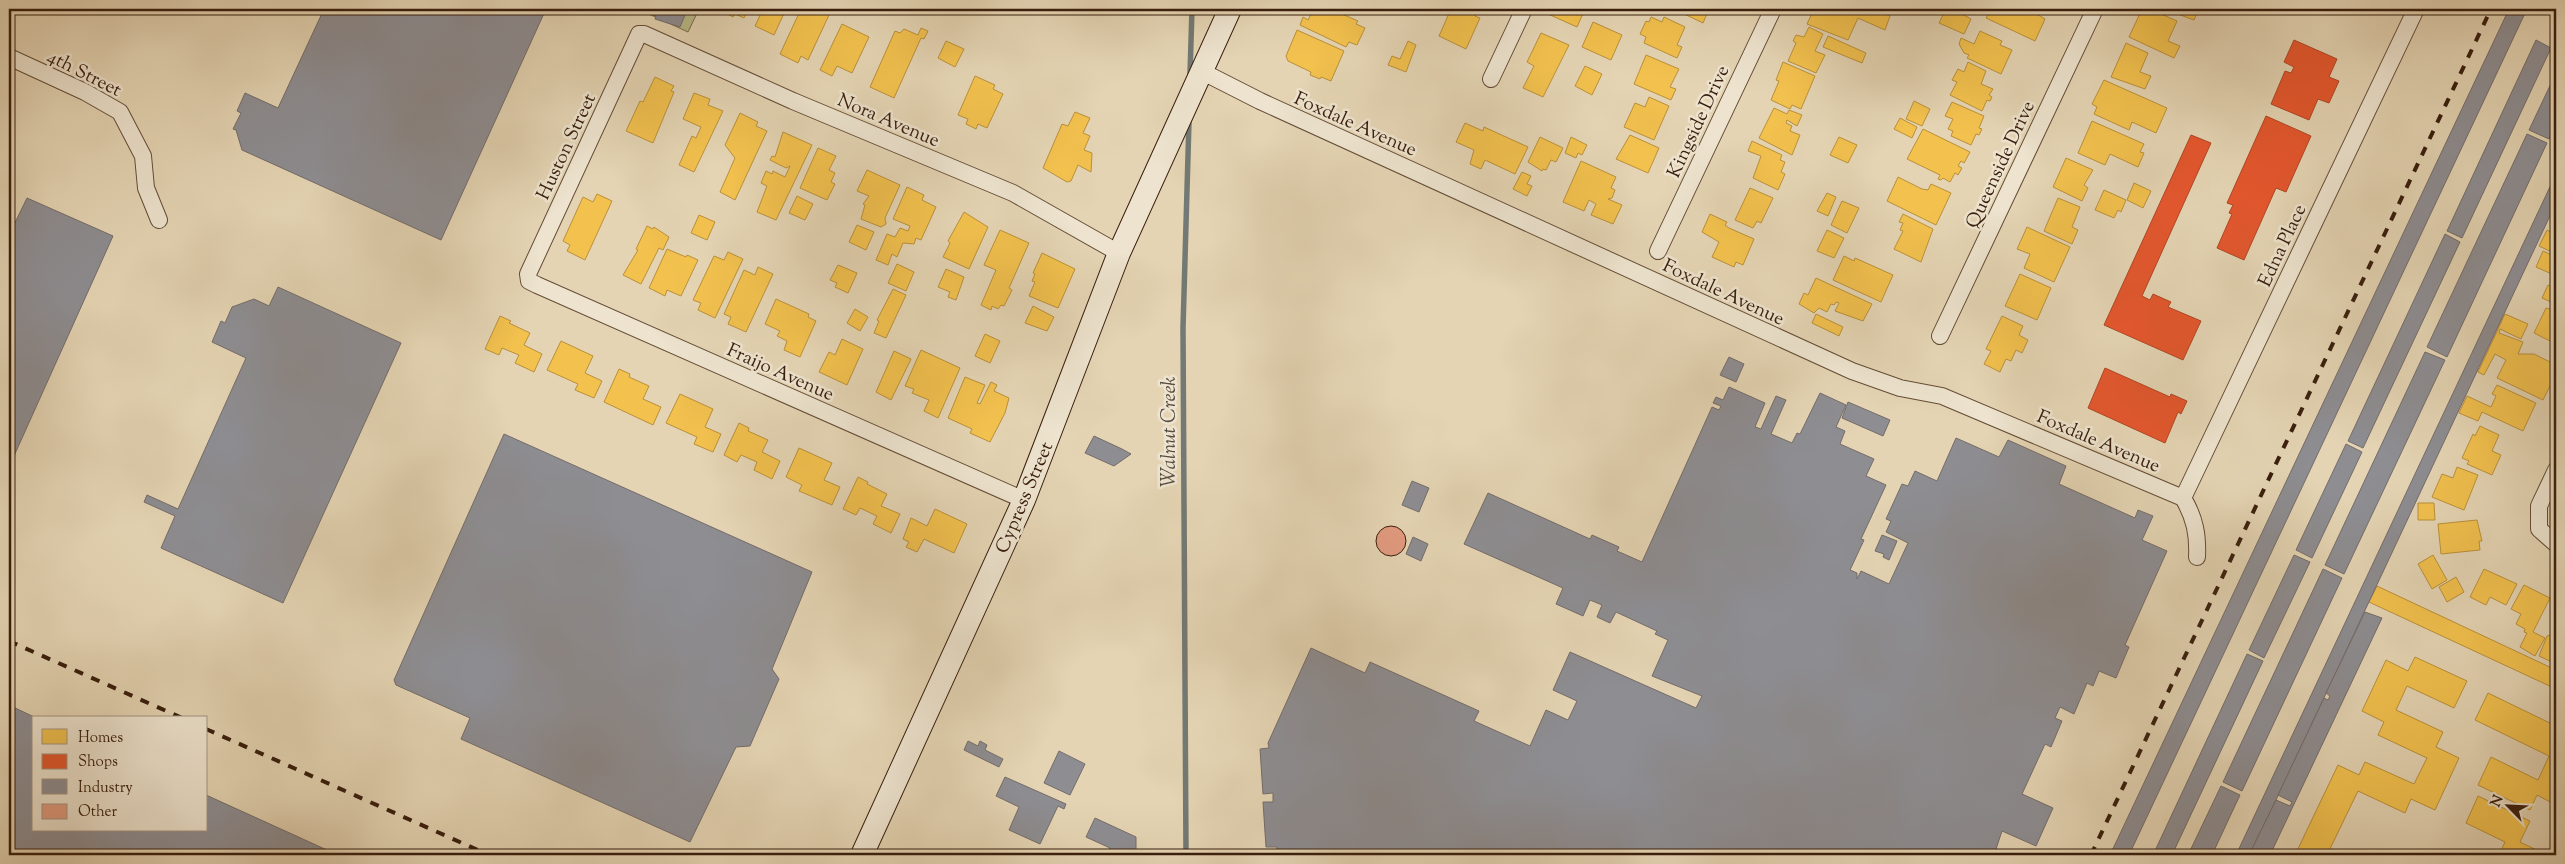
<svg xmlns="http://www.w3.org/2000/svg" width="2565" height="864" viewBox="0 0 2565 864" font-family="'Sorts Mill Goudy',serif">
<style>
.green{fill:#b9bb89;stroke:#796c4b}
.homes{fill:#f2c14e;stroke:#ba903a}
.shops{fill:#e4572e;stroke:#b14624}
.industry{fill:#8d8d92;stroke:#746c6a}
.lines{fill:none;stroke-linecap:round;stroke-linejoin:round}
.stream{stroke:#737974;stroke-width:5.5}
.building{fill:#e29b80;stroke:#391e0d}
.street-casing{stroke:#644c36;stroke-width:18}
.secondary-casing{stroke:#391e0d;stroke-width:24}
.street{stroke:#ede3ce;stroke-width:16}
.secondary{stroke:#ede3ce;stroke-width:22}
.rail{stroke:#391e0d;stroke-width:4;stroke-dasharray:9 9;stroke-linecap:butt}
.labels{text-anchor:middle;stroke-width:5;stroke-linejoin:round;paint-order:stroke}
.street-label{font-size:19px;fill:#391e0d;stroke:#ede3ce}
.water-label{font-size:20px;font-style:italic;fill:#564b40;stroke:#ede3ce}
</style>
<rect width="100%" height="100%" fill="#e4d4b3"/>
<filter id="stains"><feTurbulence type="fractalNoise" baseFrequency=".004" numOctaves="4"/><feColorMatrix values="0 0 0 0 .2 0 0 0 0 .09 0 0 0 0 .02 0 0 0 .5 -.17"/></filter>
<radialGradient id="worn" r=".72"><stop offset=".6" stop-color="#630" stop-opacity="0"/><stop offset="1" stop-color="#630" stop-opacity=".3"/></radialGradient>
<!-- green -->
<polygon class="green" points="638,9 699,9 688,32"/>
<!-- homes -->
<g class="homes">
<polygon points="718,9 748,9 744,18 735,14 733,17"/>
<polygon points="763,9 786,9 774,35 755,26"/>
<polygon points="801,9 820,9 829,15 808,60 801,56 798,63 780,54"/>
<polygon points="1318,9 1331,9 1358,21 1356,24 1365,28 1357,45 1349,42 1346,47 1300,25 1303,17 1308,20 1312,12 1316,13"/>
<polygon points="1360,9 1371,9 1369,13"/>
<polygon points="1451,9 1479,9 1475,16 1480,18 1466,49 1439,36"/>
<polygon points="1551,9 1585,9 1577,27 1548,14"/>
<polygon points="1679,9 1709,9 1703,23 1678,11"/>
<polygon points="1814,9 1872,9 1890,16 1885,30 1858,18 1848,40 1807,24"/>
<polygon points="1946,9 1953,9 1971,19 1964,34 1939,23"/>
<polygon points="1991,9 2028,9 2045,19 2035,41 1986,18"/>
<polygon points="2142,9 2150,9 2177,21 2168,41 2180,46 2174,58 2129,37"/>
<polygon points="2164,9 2199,9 2194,20"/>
<polygon points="1651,17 1662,22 1664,17 1685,27 1677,45 1682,47 1677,58 1644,43 1646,37 1640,34 1646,21 1649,22"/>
<polygon points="1593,22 1622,35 1611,60 1582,47"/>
<polygon points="842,24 869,37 852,73 837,66 832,76 820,70"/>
<polygon points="1809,27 1823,34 1815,51 1825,55 1816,73 1788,61 1796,43 1793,41 1796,35 1804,37"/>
<polygon points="921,28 928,31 924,39 921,38 894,98 870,87 895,31 900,33 904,29 918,35"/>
<polygon points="1297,30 1344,51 1331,81 1321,77 1320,79 1310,75 1311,72 1288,61 1286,56"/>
<polygon points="1980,31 2002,41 2000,45 2012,50 2001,74 1967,58 1969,55 1964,53 1959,44 1961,38 1974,44"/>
<polygon points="1541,33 1569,45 1543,97 1523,88 1534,66 1527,62"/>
<polygon points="1828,36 1866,53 1862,63 1823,47"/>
<polygon points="946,41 964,49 955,67 938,58"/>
<polygon points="1408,41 1416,45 1406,72 1388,65 1392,56 1400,59"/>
<polygon points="2126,43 2148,53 2140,72 2151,76 2145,89 2111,77"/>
<polygon points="1646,55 1679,69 1670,87 1676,89 1671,100 1634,84"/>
<polygon points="1783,62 1815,76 1801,109 1792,105 1790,109 1771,100 1779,81 1776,80"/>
<polygon points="1968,62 1986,71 1981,84 1993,89 1989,95 1992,97 1990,101 1987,100 1982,111 1950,95 1957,82 1952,80 1958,69 1964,72"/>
<polygon points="1585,66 1602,74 1592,95 1575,86"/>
<polygon points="975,76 995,85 993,89 1003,94 987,128 978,124 976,129 966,124 968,119 958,115"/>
<polygon points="655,77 674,86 671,91 674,92 653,143 626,131 640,101 643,102"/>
<polygon points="2104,80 2167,108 2156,133 2132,122 2129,130 2094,114 2097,107 2092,104"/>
<polygon points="694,93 710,99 708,105 723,111 694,172 679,165 692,136 696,138 701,127 683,119"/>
<polygon points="1649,97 1669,106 1654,140 1624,127 1635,103 1645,107"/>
<polygon points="1914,101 1930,109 1922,126 1906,119"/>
<polygon points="1952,102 1984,116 1979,128 1982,129 1979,135 1976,134 1971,145 1951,136 1953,131 1948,129 1953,119 1945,116"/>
<polygon points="1774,108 1787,114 1789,110 1802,115 1797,126 1787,120 1786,123 1792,126 1790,131 1800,135 1792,155 1759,138"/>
<polygon points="1075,112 1090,118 1083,133 1090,136 1084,150 1092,153 1091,172 1078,165 1071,181 1067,182 1043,168 1062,124 1068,126"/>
<polygon points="740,113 758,122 756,126 767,131 735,200 720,192 735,158 725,145"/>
<polygon points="1900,118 1917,127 1912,138 1894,129"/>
<polygon points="2092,121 2144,144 2140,152 2144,153 2138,167 2110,154 2105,165 2078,153"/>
<polygon points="1465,123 1483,131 1484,127 1528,147 1515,174 1485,160 1481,169 1470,164 1474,150 1456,142"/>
<polygon points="1923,129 1970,152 1964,163 1961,161 1958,166 1962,168 1958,175 1955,173 1950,182 1943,178 1941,180 1938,179 1940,175 1907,159"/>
<polygon points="783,132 812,145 776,220 757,212 767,186 761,183 766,171 772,174 773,171 785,177 790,166 786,168 770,160 772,156 775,157"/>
<polygon points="1630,135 1659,148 1648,173 1616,159"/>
<polygon points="1540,137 1563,148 1556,162 1551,160 1546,170 1543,169 1542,171 1528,162"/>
<polygon points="1571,137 1587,145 1582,155 1578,153 1576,158 1565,153"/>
<polygon points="1839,137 1857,145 1848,163 1830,155"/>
<polygon points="1752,141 1782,155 1780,160 1785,162 1781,172 1785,174 1778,190 1753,178 1761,156 1748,151"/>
<polygon points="818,148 836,156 829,170 835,173 831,182 835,184 827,200 800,188"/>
<polygon points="2066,158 2093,170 2084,185 2088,188 2082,201 2053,187"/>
<polygon points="1581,161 1616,177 1611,188 1615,190 1612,198 1608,199 1622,205 1613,224 1591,215 1596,204 1589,200 1584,211 1563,202"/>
<polygon points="867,170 900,185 885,218 886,224 881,227 861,219 865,205 863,204 869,196 857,191"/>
<polygon points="1522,172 1531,176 1527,184 1532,186 1527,196 1513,189"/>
<polygon points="1898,177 1922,189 1928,190 1931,184 1951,193 1936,225 1887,201"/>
<polygon points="2134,183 2151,191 2143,208 2127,200"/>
<polygon points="907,187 924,195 922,200 936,207 921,240 916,238 914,244 903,243 897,257 892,254 888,265 876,260 887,234 895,237 900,228 908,231 910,226 893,219"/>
<polygon points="1750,188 1773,198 1761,223 1757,221 1753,228 1735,220"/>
<polygon points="2104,190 2126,200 2121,212 2118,210 2114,218 2095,210"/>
<polygon points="1827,193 1836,197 1828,216 1817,211"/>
<polygon points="597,194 612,201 585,260 567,251 570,245 563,241 583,197 593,202"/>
<polygon points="797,196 813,204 805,220 789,213"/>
<polygon points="2058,198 2080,207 2072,227 2078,230 2072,244 2044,231"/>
<polygon points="1842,201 1859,208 1847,233 1831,225"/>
<polygon points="964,212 988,227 969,269 943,257 950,243 948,241"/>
<polygon points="1710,214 1727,222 1725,225 1729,228 1754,239 1743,265 1736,262 1734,267 1712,257 1719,242 1702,232"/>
<polygon points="1903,214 1933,229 1921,262 1894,249 1903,231 1900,230 1903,223 1899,222"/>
<polygon points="699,215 715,222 707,240 691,233"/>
<polygon points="857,225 874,232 866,250 849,242"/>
<polygon points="647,226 653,229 654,227 669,237 663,250 659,248 641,284 623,275 638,250 636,249"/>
<polygon points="2027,227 2070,247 2054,282 2024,268 2030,254 2017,249"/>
<polygon points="1000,230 1029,243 1009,288 1012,290 1004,306 1001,305 998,309 992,306 991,310 981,305 996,270 984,265"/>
<polygon points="1827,230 1844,238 1834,258 1817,251"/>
<polygon points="2547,230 2556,235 2556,254 2539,246"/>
<polygon points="667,249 686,257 687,255 698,260 681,296 667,290 665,296 649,288"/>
<polygon points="2543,251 2556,257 2554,275 2536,267"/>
<polygon points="728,252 743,259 715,318 698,310 701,303 693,300 714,256 724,260"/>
<polygon points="1042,253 1075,269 1058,308 1029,296 1035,282 1032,281 1035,274 1033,273"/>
<polygon points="1844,256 1854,261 1855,258 1893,275 1881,302 1833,280"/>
<polygon points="897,264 914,272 906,291 888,283"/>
<polygon points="838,265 857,273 848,293 835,287 837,283 830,280"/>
<polygon points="758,267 773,274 746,332 728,324 731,317 724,314 744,270 755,275"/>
<polygon points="946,269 964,277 956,300 948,297 950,292 938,287"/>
<polygon points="2020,274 2051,288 2037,320 2005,306"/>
<polygon points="2556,275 2556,304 2542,298 2548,285 2551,286"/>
<polygon points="1816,278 1872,304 1863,321 1835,311 1839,303 1836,302 1834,305 1831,304 1827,312 1819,308 1814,313 1799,304 1804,293 1808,295"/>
<polygon points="893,289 906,295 886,338 874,333 879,321 877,320"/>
<polygon points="776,299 809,314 808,317 816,321 800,357 784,350 787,341 777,336 780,331 765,324"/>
<polygon points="1033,306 1054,317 1047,331 1025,323"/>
<polygon points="2546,308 2556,311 2556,344 2534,333"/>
<polygon points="855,309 868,317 860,331 847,323"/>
<polygon points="1816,314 1843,327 1839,336 1812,323"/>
<polygon points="2505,314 2528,324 2521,339 2500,329 2499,333 2523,342 2518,354 2534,354 2556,365 2556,374 2543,400 2497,378 2506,360 2495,354 2484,375 2478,372"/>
<polygon points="500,316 511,321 509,323 530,333 524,345 542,354 534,372 515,363 519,355 502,348 499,355 485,349"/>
<polygon points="2002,316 2023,326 2019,335 2028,340 2022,353 2016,350 2011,361 2006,359 2000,372 1984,364 1991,351 1986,349"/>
<polygon points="985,334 1000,341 990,363 975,356"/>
<polygon points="842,339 863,349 847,385 819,372 829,352 835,355"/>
<polygon points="561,341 593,356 585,373 602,381 594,398 575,390 578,384 547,370"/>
<polygon points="921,350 960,368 938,418 924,411 929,400 912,393 914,389 905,386"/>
<polygon points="894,351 911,359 891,400 876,392"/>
<polygon points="619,369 630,374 629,377 649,386 643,399 661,407 653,425 604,402"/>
<polygon points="965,377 985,385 977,403 980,404 991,382 997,385 994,391 1009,398 1005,413 990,442 970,433 972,429 948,418"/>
<polygon points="2497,385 2536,403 2523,431 2482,412 2478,421 2459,413 2467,396 2491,407 2496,396 2492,394"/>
<polygon points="680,394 713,409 705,427 721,434 713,452 694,444 697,437 666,423"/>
<polygon points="739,423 749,428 748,431 768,440 762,452 780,461 772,479 754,470 757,462 741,455 737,462 724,455"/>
<polygon points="2480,426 2499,435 2492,451 2501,455 2492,475 2467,464 2469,461 2462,458 2473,434 2475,436"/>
<polygon points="799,448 832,463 824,480 840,487 832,505 799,491 802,485 786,477"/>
<polygon points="2457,467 2478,475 2464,510 2432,497 2442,474 2453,478"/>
<polygon points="858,477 868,482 867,484 887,494 881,506 900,514 891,533 873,524 877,516 860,508 856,515 843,509"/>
<polygon points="2418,503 2434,503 2435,520 2418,520"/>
<polygon points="935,509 967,524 954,553 924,539 917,552 906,547 909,542 903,539 911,518 927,526"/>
<polygon points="2477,520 2482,541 2479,541 2480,550 2441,554 2438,524"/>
<polygon points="2433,555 2447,580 2432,589 2418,564"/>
<polygon points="2484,569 2517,584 2506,605 2490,597 2486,605 2470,597"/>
<polygon points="2456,577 2464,592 2447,602 2439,587"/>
<polygon points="2524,585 2550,598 2533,632 2545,638 2535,656 2520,647 2527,633 2524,632 2525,629 2516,624 2521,614 2511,609"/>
<polygon points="2377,586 2556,670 2556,689 2369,602"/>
<polygon points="2551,635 2556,637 2556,664 2539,656 2547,636"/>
<polygon points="2415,657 2467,681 2454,708 2407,686 2396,710 2443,732 2436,747 2459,758 2435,810 2411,799 2405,813 2358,791 2327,855 2295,855 2338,765 2359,775 2365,762 2414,784 2427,758 2378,735 2384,722 2362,711 2386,660 2408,671"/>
<polygon points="2488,693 2556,726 2556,805 2537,795 2530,810 2478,785 2491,757 2538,780 2549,756 2475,720"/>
<polygon points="2478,796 2530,821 2520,842 2547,855 2556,835 2556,855 2499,855 2505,842 2466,823"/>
</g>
<!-- shops -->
<g class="shops">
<polygon points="2294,40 2337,59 2329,77 2339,81 2329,103 2318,99 2309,120 2271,104 2285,71 2291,73 2294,67 2284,62"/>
<polygon points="2266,116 2311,136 2286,192 2276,188 2244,260 2217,248 2232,214 2229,213 2233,205 2227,203"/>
<polygon points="2191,135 2211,143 2142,296 2150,300 2153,294 2171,302 2168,307 2201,321 2183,360 2104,325"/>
<polygon points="2105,368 2170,397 2171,394 2187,401 2181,414 2178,412 2165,443 2088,408"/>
</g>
<!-- industry -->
<g class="industry">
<polygon points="324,9 546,9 441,240 242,150 236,130 233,129 241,113 237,111 245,93 278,108"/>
<polygon points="649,9 677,9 676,12 685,15 680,27 655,19 656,16 647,13"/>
<polygon points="2509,9 2527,9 2129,855 2110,855"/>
<polygon points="2536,40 2551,48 2462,238 2447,231"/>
<polygon points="2556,73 2556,123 2549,139 2529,130"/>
<polygon points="2527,134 2547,143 2447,357 2427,347"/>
<polygon points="2556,174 2556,203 2276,800 2249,855 2236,855"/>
<polygon points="27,198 113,236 9,467 9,235"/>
<polygon points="2445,234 2460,242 2363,448 2348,441"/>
<polygon points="278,287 401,343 283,603 161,548 175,516 144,502 147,495 178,509 246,358 212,342 221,321 225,323 232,307 254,299 269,306"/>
<polygon points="2425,352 2445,360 2344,574 2325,565"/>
<polygon points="1729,357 1744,364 1736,382 1720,375"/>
<polygon points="1729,387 1765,403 1755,427 1761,429 1776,396 1786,400 1771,434 1792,443 1797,433 1800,434 1820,393 1846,405 1836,427 1845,431 1840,444 1874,459 1866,476 1886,485 1861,539 1864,540 1850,570 1857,573 1857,579 1861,571 1889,584 1908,543 1886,532 1891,521 1886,519 1902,484 1908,486 1915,471 1937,481 1956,438 1999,457 2008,440 2066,466 2059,484 2135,518 2138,510 2153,516 2142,540 2167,551 2125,645 2129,647 2116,678 2099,671 2093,686 2087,683 2074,714 2060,707 2055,718 2062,721 2051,747 2045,744 2022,794 2053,808 2036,846 2002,831 1994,855 1277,855 1277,847 1266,847 1263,802 1273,802 1273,793 1263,794 1260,749 1269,748 1268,743 1311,648 1365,673 1370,662 1479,711 1474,721 1530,746 1546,710 1568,720 1577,701 1553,690 1570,652 1696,708 1702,696 1652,676 1668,640 1655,634 1657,631 1616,612 1610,623 1597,617 1602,605 1590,600 1583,616 1556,604 1563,588 1464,544 1488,493 1590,539 1592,535 1619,547 1617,551 1642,562 1712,407 1719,410 1721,406 1713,403 1716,397 1723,400"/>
<polygon points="1848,402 1890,420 1883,436 1842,418"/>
<polygon points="504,434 812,572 772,669 779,679 750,746 736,747 690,842 461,739 470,718 396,685 394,680"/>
<polygon points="1094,436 1122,449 1131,454 1114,466 1085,453"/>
<polygon points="2346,444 2362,452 2312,558 2296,550"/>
<polygon points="1412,481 1429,488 1419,512 1402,505"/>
<polygon points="1882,535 1897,541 1889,560 1883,557 1884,554 1875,551"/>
<polygon points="1413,537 1428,544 1421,561 1406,554"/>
<polygon points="2294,555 2310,562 2264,658 2249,650"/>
<polygon points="2323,569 2342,578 2242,791 2223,782"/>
<polygon points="2365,612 2382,618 2270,855 2249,855 2276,800 2290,806 2292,802 2278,795 2324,698 2328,700 2330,696 2326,693"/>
<polygon points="2247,654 2263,661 2172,855 2153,855"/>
<polygon points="9,705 36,718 34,718 34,830 206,830 206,795 338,855 9,855"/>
<polygon points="968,741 978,746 980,741 987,745 985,750 1003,759 999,767 964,750"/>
<polygon points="1059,751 1085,764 1070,795 1044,783"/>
<polygon points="1005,777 1066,804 1064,809 1058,806 1040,844 1009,830 1019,807 996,796"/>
<polygon points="2221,786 2240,795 2212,855 2188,855"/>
<polygon points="1095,818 1136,837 1136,855 1107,855 1110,848 1086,837"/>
</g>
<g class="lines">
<!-- stream -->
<g class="stream">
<polyline points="1190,74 1192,9"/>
<polyline points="1186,855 1183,328 1189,121"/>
</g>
</g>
<!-- building -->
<circle class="building" cx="1391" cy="541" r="15"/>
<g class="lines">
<defs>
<g id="street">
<polyline points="9,57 85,92 120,112 143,156 146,188 159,220"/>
<path d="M1201,71L1260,101L1852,371L1900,388L1942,396L2183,498C2195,518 2198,535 2197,557"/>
<polyline points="1491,79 1524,9"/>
<polyline points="1658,251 1773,9"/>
<polyline points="1940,336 2095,9"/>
<polyline points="2556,470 2539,506 2539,529 2556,544"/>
<polyline points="2183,498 2416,9"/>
<polyline points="1024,500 537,285 529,281 528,274 639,34 644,34 793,101 1013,193 1119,253"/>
</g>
<polyline id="secondary" points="862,855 1024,500 1119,253 1230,9"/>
</defs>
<!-- street casing -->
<use href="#street" class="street-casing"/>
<!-- secondary casing -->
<use href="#secondary" class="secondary-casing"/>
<!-- street -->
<use href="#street" class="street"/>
<!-- secondary -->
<use href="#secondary" class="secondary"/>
<!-- rail -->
<g class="rail">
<polyline points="9,641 182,718"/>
<polyline points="206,729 489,855"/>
<polyline points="2091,855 2491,9"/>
</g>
</g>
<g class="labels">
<!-- street labels -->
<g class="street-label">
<text transform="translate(85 72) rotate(27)" y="7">4th Street</text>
<text transform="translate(889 119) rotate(23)" y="7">Nora Avenue</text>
<text transform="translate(1697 121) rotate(-65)" y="7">Kingside Drive</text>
<text transform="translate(1356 123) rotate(24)" y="7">Foxdale Avenue</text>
<text transform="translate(565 146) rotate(-65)" y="7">Huston Street</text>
<text transform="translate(1999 164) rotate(-65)" y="7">Queenside Drive</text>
<text transform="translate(2281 245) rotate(-65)" y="7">Edna Place</text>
<text transform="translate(1724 291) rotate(25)" y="7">Foxdale Avenue</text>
<text transform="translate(781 371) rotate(24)" y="7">Fraijo Avenue</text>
<text transform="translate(2099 440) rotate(23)" y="7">Foxdale Avenue</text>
<text transform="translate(1023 497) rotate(-67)" y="7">Cypress Street</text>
</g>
<!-- water labels -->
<g class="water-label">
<text transform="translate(1168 432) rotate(-90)" y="7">Walnut Creek</text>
</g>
</g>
<!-- margin -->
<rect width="2565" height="864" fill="none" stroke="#e4d4b3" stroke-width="30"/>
<rect x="10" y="10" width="2545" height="844" fill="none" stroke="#391e0d" stroke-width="2.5"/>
<rect x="15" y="15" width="2535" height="834" fill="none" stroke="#391e0d"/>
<!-- legend -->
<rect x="32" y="716" width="175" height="115" fill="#ede3ce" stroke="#a59481"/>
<rect x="42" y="729" width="25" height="15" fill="#f2c14e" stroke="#a59481"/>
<text x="78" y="742" font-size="15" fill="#391e0d">Homes</text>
<rect x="42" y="754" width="25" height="15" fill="#e4572e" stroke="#a59481"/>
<text x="78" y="766" font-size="15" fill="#391e0d">Shops</text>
<rect x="42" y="779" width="25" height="15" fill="#8d8d92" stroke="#a59481"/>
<text x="78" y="792" font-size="15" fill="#391e0d">Industry</text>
<rect x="42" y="804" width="25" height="15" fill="#e29b80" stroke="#a59481"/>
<text x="78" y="816" font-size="15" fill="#391e0d">Other</text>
<!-- north arrow -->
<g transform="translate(2508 806) rotate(294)" stroke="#ede3ce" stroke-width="4" paint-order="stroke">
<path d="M0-4L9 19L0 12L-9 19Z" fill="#391e0d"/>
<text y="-8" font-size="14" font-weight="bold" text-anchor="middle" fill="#391e0d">N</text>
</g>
<rect width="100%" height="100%" filter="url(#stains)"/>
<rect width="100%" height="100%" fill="url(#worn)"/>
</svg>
